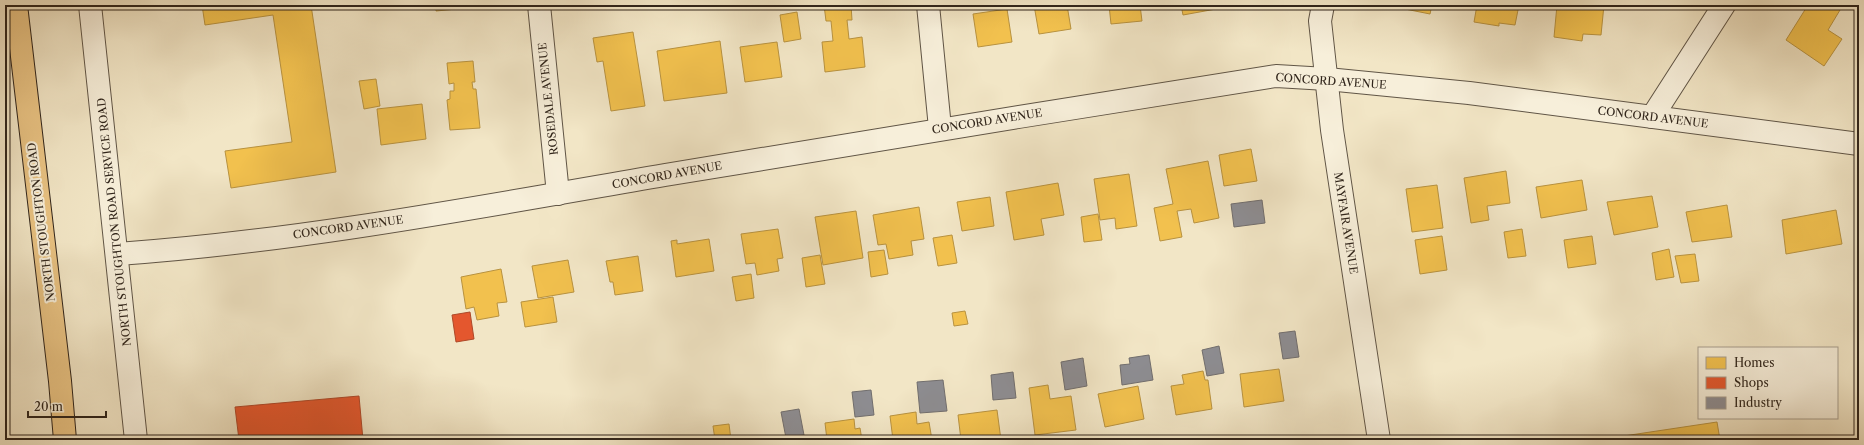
<svg xmlns="http://www.w3.org/2000/svg" width="1864" height="445" viewBox="0 0 1864 445" font-family="'Libre Caslon Text',serif">
<style>
.homes{fill:#f2c14e;stroke:#b8923f}
.shops{fill:#e4572e;stroke:#ae4828}
.industry{fill:#8d8d92;stroke:#716e6e}
.lines{fill:none;stroke-linecap:round;stroke-linejoin:round}
.minor-casing{stroke:#605546;stroke-width:24}
.major-casing{stroke:#30251b;stroke-width:24}
.minor{stroke:#f7efda;stroke-width:22}
.major{stroke:#e9c383;stroke-width:22}
.labels{text-anchor:middle;stroke-width:4;stroke-linejoin:round;paint-order:stroke}
.street-label{font-size:11px;fill:#30251b;stroke:#f7efda}
</style>
<rect width="100%" height="100%" fill="#f2e6c6"/>
<filter id="stains"><feTurbulence type="fractalNoise" baseFrequency=".005" numOctaves="4"/><feColorMatrix values="0 0 0 0 .2 0 0 0 0 .09 0 0 0 0 .02 0 0 0 .5 -.17"/></filter>
<radialGradient id="worn" r=".72"><stop offset=".6" stop-color="#630" stop-opacity="0"/><stop offset="1" stop-color="#630" stop-opacity=".3"/></radialGradient>
<!-- homes -->
<g class="homes">
<polygon points="202,5 311,5 336,172 231,188 225,151 292,142 273,15 205,25"/>
<polygon points="436,5 466,5 467,8 436,11"/>
<polygon points="824,5 851,5 852,20 847,20 849,39 862,37 865,67 825,72 822,42 833,41 831,21 826,21"/>
<polygon points="1034,5 1067,5 1071,29 1039,34"/>
<polygon points="1109,5 1140,5 1142,21 1111,24"/>
<polygon points="1181,5 1238,5 1183,15"/>
<polygon points="1400,5 1432,5 1430,14 1400,8"/>
<polygon points="1477,5 1519,5 1515,25 1499,23 1499,26 1474,22"/>
<polygon points="1557,5 1604,5 1601,35 1583,34 1582,41 1554,37"/>
<polygon points="1808,5 1843,5 1828,30 1842,39 1824,66 1786,40"/>
<polygon points="1007,9 1012,42 978,47 973,14"/>
<polygon points="797,12 801,39 784,42 780,15"/>
<polygon points="633,32 645,106 611,111 603,61 597,62 593,38"/>
<polygon points="720,41 727,93 664,101 657,51"/>
<polygon points="777,42 782,77 745,82 740,47"/>
<polygon points="473,61 475,82 472,82 473,89 476,89 480,128 450,130 447,100 450,99 450,91 454,91 454,83 449,84 447,63"/>
<polygon points="376,79 380,106 364,109 359,81"/>
<polygon points="422,104 426,139 381,145 377,109"/>
<polygon points="1251,149 1257,181 1224,186 1219,155"/>
<polygon points="1208,161 1219,218 1194,223 1191,209 1177,211 1182,237 1160,241 1154,208 1173,204 1166,169"/>
<polygon points="1506,171 1510,203 1487,206 1489,220 1471,223 1464,178"/>
<polygon points="1129,174 1137,226 1116,229 1115,218 1100,220 1094,179"/>
<polygon points="1582,180 1587,210 1541,218 1536,187"/>
<polygon points="1058,183 1064,215 1041,219 1044,235 1014,240 1006,192"/>
<polygon points="1437,185 1443,228 1412,232 1406,189"/>
<polygon points="1652,196 1658,227 1614,235 1607,202"/>
<polygon points="990,197 994,226 962,231 957,202"/>
<polygon points="1727,205 1732,237 1692,242 1686,212"/>
<polygon points="919,207 924,239 911,241 913,255 889,259 886,244 878,245 873,215"/>
<polygon points="1836,210 1842,244 1786,254 1782,220"/>
<polygon points="856,211 863,258 823,265 815,217"/>
<polygon points="1098,214 1102,240 1084,242 1081,217"/>
<polygon points="778,229 783,258 777,259 779,271 757,275 755,263 746,264 741,234"/>
<polygon points="1522,229 1526,256 1508,258 1504,232"/>
<polygon points="952,235 957,263 938,266 933,238"/>
<polygon points="1442,236 1447,270 1420,274 1415,240"/>
<polygon points="1592,236 1596,264 1568,268 1564,240"/>
<polygon points="709,239 714,271 676,277 671,241 677,240 677,244"/>
<polygon points="1669,249 1674,277 1656,280 1652,253"/>
<polygon points="884,250 888,274 871,277 868,252"/>
<polygon points="1695,254 1699,281 1681,283 1675,256"/>
<polygon points="820,255 825,284 806,287 802,258"/>
<polygon points="638,256 643,291 615,295 613,282 610,282 606,261"/>
<polygon points="568,260 574,292 538,298 532,266"/>
<polygon points="501,269 507,302 497,303 499,316 477,320 474,307 466,309 461,277"/>
<polygon points="751,274 754,298 736,301 732,277"/>
<polygon points="553,297 557,322 525,327 521,302"/>
<polygon points="965,311 968,324 954,326 952,313"/>
<polygon points="1279,369 1284,401 1244,407 1240,374"/>
<polygon points="1203,371 1205,380 1208,380 1212,409 1176,415 1171,386 1184,384 1182,375"/>
<polygon points="1048,385 1050,399 1071,396 1076,430 1035,435 1029,388"/>
<polygon points="1138,386 1144,419 1105,427 1098,394"/>
<polygon points="997,410 1001,440 961,440 958,415"/>
<polygon points="916,412 917,424 929,422 932,440 893,440 890,416"/>
<polygon points="854,419 855,429 860,428 862,440 827,440 825,423"/>
<polygon points="1717,422 1720,440 1597,440"/>
<polygon points="729,424 731,440 715,440 713,426"/>
</g>
<!-- shops -->
<g class="shops">
<polygon points="470,312 474,339 456,342 452,315"/>
<polygon points="359,396 363,440 239,440 235,407"/>
</g>
<!-- industry -->
<g class="industry">
<polygon points="1262,200 1265,223 1234,227 1231,204"/>
<polygon points="1295,331 1299,357 1283,359 1279,333"/>
<polygon points="1219,346 1224,373 1207,376 1202,350"/>
<polygon points="1149,355 1153,380 1122,385 1120,365 1130,364 1129,358"/>
<polygon points="1083,358 1087,386 1065,390 1061,362"/>
<polygon points="1013,372 1016,398 993,400 991,375"/>
<polygon points="943,380 947,411 920,413 917,382"/>
<polygon points="871,390 874,415 855,417 852,392"/>
<polygon points="799,409 804,435 786,438 781,412"/>
</g>
<g class="lines">
<defs>
<g id="minor">
<polyline points="90,5 136,440"/>
<polyline points="539,5 558,194"/>
<polyline points="928,5 940,128"/>
<polyline points="1323,5 1320,21 1332,130 1379,440"/>
<polyline points="1652,117 1724,5"/>
<path d="M118,254C302,241 484,206 665,175C869,141 1072,108 1276,76L1327,79L1469,93L1859,144"/>
</g>
<polyline id="major" points="16,5 60,381 65,440"/>
</defs>
<!-- minor casing -->
<use href="#minor" class="minor-casing"/>
<!-- major casing -->
<use href="#major" class="major-casing"/>
<!-- minor -->
<use href="#minor" class="minor"/>
<!-- major -->
<use href="#major" class="major"/>
</g>
<g class="labels">
<!-- street labels -->
<g class="street-label">
<text transform="translate(1331 81) rotate(4)" y="4">CONCORD AVENUE</text>
<text transform="translate(548 99) rotate(-96)" y="4">ROSEDALE AVENUE</text>
<text transform="translate(1653 117) rotate(7)" y="4">CONCORD AVENUE</text>
<text transform="translate(987 121) rotate(-9)" y="4">CONCORD AVENUE</text>
<text transform="translate(667 175) rotate(-10)" y="4">CONCORD AVENUE</text>
<text transform="translate(41 222) rotate(-97)" y="4">NORTH STOUGHTON ROAD</text>
<text transform="translate(114 222) rotate(-96)" y="4">NORTH STOUGHTON ROAD SERVICE ROAD</text>
<text transform="translate(1346 223) rotate(81)" y="4">MAYFAIR AVENUE</text>
<text transform="translate(348 227) rotate(-8)" y="4">CONCORD AVENUE</text>
</g>
</g>
<!-- margin -->
<rect width="1864" height="445" fill="none" stroke="#f2e6c6" stroke-width="20"/>
<rect x="6" y="6" width="1852" height="433" fill="none" stroke="#30251b" stroke-width="2"/>
<rect x="10" y="10" width="1844" height="425" fill="none" stroke="#30251b"/>
<!-- legend -->
<rect x="1698" y="347" width="140" height="72" fill="#f7efda" stroke="#a79e8e"/>
<rect x="1706" y="357" width="20" height="12" fill="#f2c14e" stroke="#a79e8e"/>
<text x="1734" y="367" font-size="12" fill="#30251b">Homes</text>
<rect x="1706" y="377" width="20" height="12" fill="#e4572e" stroke="#a79e8e"/>
<text x="1734" y="387" font-size="12" fill="#30251b">Shops</text>
<rect x="1706" y="397" width="20" height="12" fill="#8d8d92" stroke="#a79e8e"/>
<text x="1734" y="407" font-size="12" fill="#30251b">Industry</text>
<!-- scale -->
<path d="M28 411v6h78v-6" fill="none" stroke="#30251b" stroke-width="2"/>
<text x="34" y="411" font-size="12" fill="#30251b" stroke="#f7efda" stroke-width="3" paint-order="stroke">20 m</text>
<rect width="100%" height="100%" filter="url(#stains)"/>
<rect width="100%" height="100%" fill="url(#worn)"/>
</svg>
